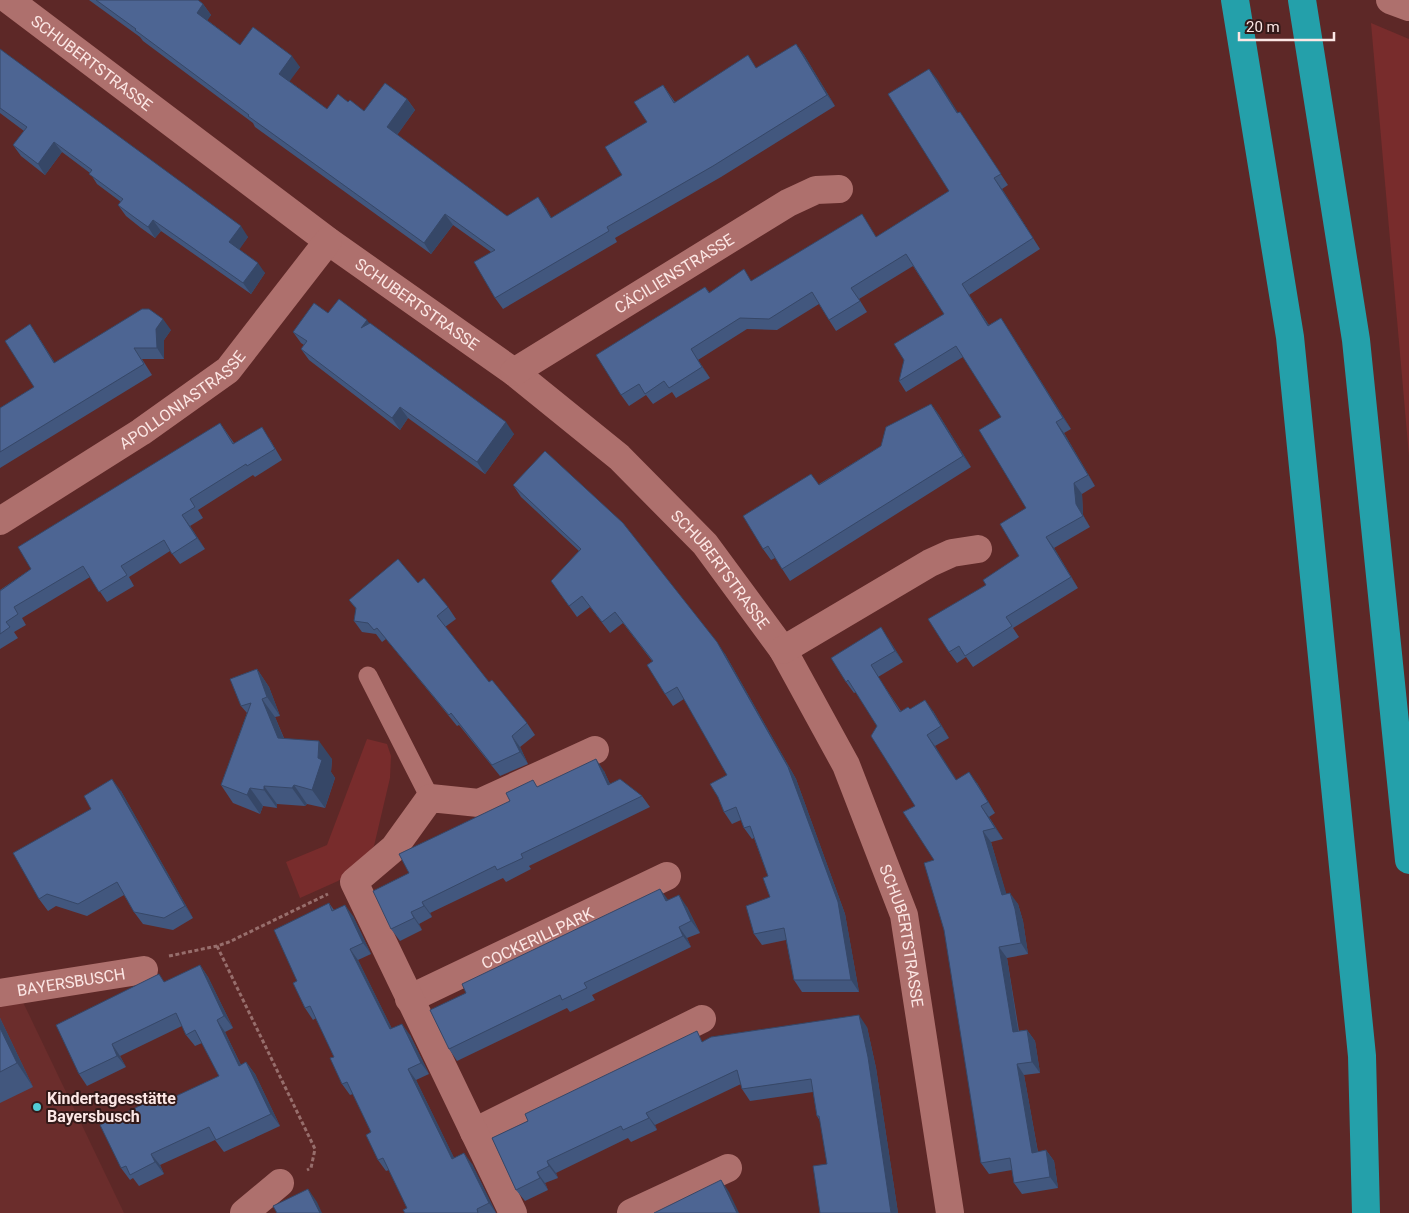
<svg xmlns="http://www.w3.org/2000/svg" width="1409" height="1213" viewBox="0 0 1409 1213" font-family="Roboto,sans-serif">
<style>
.built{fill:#6b2d2c}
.green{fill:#782c2c}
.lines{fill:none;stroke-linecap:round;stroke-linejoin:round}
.path{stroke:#976e6c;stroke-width:3;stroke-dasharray:4 2.5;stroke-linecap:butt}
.lane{stroke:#ae706d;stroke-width:19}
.street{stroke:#ae706d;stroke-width:28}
.highway{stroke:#24a0aa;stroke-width:28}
.wall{fill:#42577e}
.shaded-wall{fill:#364767}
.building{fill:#4d6593;stroke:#364767}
.poi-dot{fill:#52ccd6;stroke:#331a19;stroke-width:2}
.labels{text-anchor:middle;stroke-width:4;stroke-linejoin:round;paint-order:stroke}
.street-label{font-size:16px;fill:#fce7e5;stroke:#331a19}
.poi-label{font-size:16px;font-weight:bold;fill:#fce7e5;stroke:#331a19;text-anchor:start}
</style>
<rect width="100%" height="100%" fill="#5d2827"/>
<!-- built -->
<polygon class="built" points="21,998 124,1213 0,1213 0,1002"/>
<!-- green -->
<g class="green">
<polygon points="1371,23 1409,39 1409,456"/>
<polygon points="367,739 387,744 391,756 390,778 374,846 357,867 338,881 300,898 286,862 327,845"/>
</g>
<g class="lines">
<!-- path -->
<g class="path">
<polyline points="217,946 315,1149 311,1168 307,1170"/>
<polyline points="169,956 217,946 229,942 328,894"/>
</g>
<!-- lane -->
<polyline class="lane" points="368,676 430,798"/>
<!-- street -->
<g class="street">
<path id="s1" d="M9,0L328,241L514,372L619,457L705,544L783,650L846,765L904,915L950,1213"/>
<polyline points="1390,0 1409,7"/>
<path id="s2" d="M514,372L788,203L816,190L839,189"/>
<path id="s3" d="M0,521L141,432L228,370L328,241"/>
<polyline points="783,650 930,563 952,553 978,549"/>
<path id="s4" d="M0,993L144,970"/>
<path id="s5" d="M409,999L667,876"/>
<polyline points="474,1132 702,1019"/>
<polyline points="244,1213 280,1183"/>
<polyline points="513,1213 354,882 394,848 430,798 479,803 595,750"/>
<polyline points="631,1213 728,1168"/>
</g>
<!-- highway -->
<g class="highway">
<polyline points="1235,0 1290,337 1362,1056 1366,1213"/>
<polyline points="1302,0 1356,340 1409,860"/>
</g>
</g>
<!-- wall -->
<g class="wall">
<polygon points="89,0 198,0 203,4 211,15 207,20 240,45 300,67 289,81 327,109 348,102 364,111 407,99 415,110 397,135 507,216 546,208 551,218 622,175 647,122 663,85 675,102 757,68 796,44 804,55 835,106 721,177 615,238 617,242 503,309 495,298 491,252 453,225 431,254 255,127 253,123 143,41 140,37"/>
<polygon points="0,49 248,237 239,249 265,273 251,294 161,231 155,238 141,228 126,216 118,205 121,202 97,184 90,173 62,152 45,175 21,156 13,145 24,131 0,113"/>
<polygon points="929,69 958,113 960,112 967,123 1008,185 1002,189 1040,249 969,295 989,325 1001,318 1008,329 1071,429 1064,433 1095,486 1082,494 1083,515 1090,527 1054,548 1078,588 1013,628 1019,637 973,667 966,657 957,663 949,652 986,585 1019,556 1026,508 1001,417 963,357 906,392 899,381 944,314 913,266 859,299 867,312 836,331 819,304 777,330 747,329 698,360 710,378 676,398 672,392 653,404 646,395 629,406 621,395 705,287 710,293 752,281 862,214 876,237 949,191"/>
<polygon points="328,313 369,323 514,434 485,474 408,418 400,430 309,360 301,349 304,345 301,343 293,332"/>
<polygon points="171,330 164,340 164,359 142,359 152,375 0,468 0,408 34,387 37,335 55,363"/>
<polygon points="931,404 939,415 971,467 790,581 775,558 771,560 763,549 819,484 881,446"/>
<polygon points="220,423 234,443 269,438 282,460 255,477 253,475 198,510 203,518 190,526 205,549 180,564 170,551 129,577 134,586 107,602 90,577 22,618 26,625 14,632 18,638 0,649 0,590 31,569"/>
<polygon points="513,485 725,654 796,779 845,914 859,992 802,992 794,980 786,940 762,945 754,934 770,897 768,876 754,838 752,839 744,828 741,820 732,824 724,812 727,775 684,699 673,706 665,694 652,661 623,623 610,633 590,607 577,617 551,581 579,551 521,497"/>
<polygon points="418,583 448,607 456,619 445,627 489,682 527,723 535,735 520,747 528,764 500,776 459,725 457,726 386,639 382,642 376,634 362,632 354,621 356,609 349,600"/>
<polygon points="888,638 903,662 878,677 901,711 910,709 933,711 949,738 935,746 948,768 956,780 977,783 995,813 989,817 1003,839 991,842 1006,894 1018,904 1023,921 1028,954 1007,958 1019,1031 1027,1030 1035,1041 1040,1073 1024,1075 1038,1152 1046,1150 1054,1161 1058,1188 1022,1194 1014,1183 1012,1170 989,1174 981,1163 934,860 915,806 877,726 856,692 854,693 846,682"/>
<polygon points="257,669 269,687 280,716 275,717 284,738 332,759 331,772 335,778 325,808 307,804 305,806 277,804 277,808 263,806 260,814 233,803 221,785 247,713 241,706"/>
<polygon points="604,771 610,784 642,796 650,807 529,866 531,869 506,882 503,878 430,913 432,917 419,924 422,930 400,941 391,929 409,873 510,801 538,787"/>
<polygon points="121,791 193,918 173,930 143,924 134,912 124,895 87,916 56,906 48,911 39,899"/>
<polygon points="668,900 687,907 700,933 687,938 691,947 592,995 595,1000 570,1012 567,1008 457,1061 449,1049"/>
<polygon points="329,903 334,910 353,916 371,954 358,960 392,1029 410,1035 429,1074 416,1080 454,1158 472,1164 496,1213 405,1213 407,1208 389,1170 386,1171 378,1160 371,1132 353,1094 350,1095 342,1084 334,1057 316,1018 313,1020 305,1008 297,981"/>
<polygon points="200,965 208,977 233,1028 225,1032 241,1065 246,1062 255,1074 280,1126 224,1152 215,1140 160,1165 164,1174 139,1186 133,1178 130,1180 121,1168 158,1097 162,1103 219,1076 202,1043 195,1046 186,1035 182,1026 120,1056 126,1067 87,1086 79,1074 165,982"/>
<polygon points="0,1018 33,1087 0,1103"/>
<polygon points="867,1027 876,1068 898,1213 820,1213 827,1164 820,1121 817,1116 813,1092 750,1101 742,1089 741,1084 655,1125 657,1130 631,1142 628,1138 556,1173 558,1178 545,1183 548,1190 525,1201 516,1190 492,1138 704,1041"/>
</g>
<!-- shaded-wall -->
<g class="shaded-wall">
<polygon points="203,4 211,15 205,24 197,13"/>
<polygon points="796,44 804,55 835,106 827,95"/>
<polygon points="292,56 300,67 287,85 279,74"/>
<polygon points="929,69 937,79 965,124 957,113"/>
<polygon points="407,99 415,110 395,138 387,127"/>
<polygon points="54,142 62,152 45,175 38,164"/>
<polygon points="994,178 1002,189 1040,249 1033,238"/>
<polygon points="538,197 546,208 558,229 551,218"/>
<polygon points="445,214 453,225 431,254 424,243"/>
<polygon points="153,220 161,231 155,238 148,227"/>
<polygon points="241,226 248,237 237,253 229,242"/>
<polygon points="258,263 265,273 251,294 243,283"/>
<polygon points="962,284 969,295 996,336 988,326"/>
<polygon points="1001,318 1008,329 1071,429 1063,418"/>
<polygon points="163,319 171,330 164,340 164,359 157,348 156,329"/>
<polygon points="367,320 375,331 361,328"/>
<polygon points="30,324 37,335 62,374 54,363"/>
<polygon points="691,349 698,360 710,378 702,367"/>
<polygon points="931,404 939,415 971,467 963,456"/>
<polygon points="400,407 408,418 400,430 392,418"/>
<polygon points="506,422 514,434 485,474 477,462"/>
<polygon points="1056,422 1064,433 1095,486 1088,475"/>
<polygon points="1074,483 1082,494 1083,515 1090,527 1076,504"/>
<polygon points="182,515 190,526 205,549 197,538"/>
<polygon points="1046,537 1054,548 1078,588 1071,577"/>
<polygon points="881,627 888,638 903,662 895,651"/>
<polygon points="717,642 725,654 796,779 845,914 859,992 851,980"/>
<polygon points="257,669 269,687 280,716 267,697"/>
<polygon points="262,699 275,717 291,756 278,738"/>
<polygon points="925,700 933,711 949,738 941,726"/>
<polygon points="927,735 935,746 964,791 941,757"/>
<polygon points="512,736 520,747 528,764 520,752"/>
<polygon points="319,741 332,759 331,772 335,778 325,808 312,790 318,758"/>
<polygon points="596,759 604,771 616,797 608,785"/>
<polygon points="969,772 977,783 995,813 988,802"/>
<polygon points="112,779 121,791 193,918 185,906"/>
<polygon points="294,785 307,804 305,806 292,788"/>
<polygon points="264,786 277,804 277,808 264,790"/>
<polygon points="250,788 263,806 260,814 247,795"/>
<polygon points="981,806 989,817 1003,839 995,828"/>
<polygon points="983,831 991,842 1010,906 1002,895"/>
<polygon points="660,889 669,901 666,901"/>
<polygon points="1010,893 1018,904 1023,921 1028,954 1021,943"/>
<polygon points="679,895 687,907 700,933 691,921"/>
<polygon points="422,902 430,913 432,917 424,906"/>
<polygon points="345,905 353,916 371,954 363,943"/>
<polygon points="411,912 419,924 422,930 414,918"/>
<polygon points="679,927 687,938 691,947 683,936"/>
<polygon points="999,947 1007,958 1020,1043 1013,1032"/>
<polygon points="350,949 358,960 398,1041 390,1029"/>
<polygon points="200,965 208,977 233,1028 224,1016"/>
<polygon points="859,1015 867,1027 876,1068 898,1213 891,1213"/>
<polygon points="0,1018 33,1087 17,1063 0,1028"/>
<polygon points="217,1020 225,1032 247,1078 239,1066"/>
<polygon points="402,1024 410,1035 429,1074 421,1063"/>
<polygon points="1027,1030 1035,1041 1040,1073 1032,1062"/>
<polygon points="112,1044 120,1056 126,1067 117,1056"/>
<polygon points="246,1062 255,1074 280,1126 271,1114"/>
<polygon points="1017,1064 1024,1075 1040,1164 1032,1153"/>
<polygon points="408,1069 416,1080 460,1170 452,1159"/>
<polygon points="646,1113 655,1125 657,1130 649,1118"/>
<polygon points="1046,1150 1054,1161 1058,1188 1050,1177"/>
<polygon points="464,1153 472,1164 496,1213 489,1203"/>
<polygon points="151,1154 160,1165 164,1174 155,1162"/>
<polygon points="547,1161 556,1173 558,1178 549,1166"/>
<polygon points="537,1172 545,1183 548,1190 540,1178"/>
<polygon points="721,1180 729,1192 739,1213 737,1213"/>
<polygon points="308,1189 317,1202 322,1213 320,1213"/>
</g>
<!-- building -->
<g class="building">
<polygon points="96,0 198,0 203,4 197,13 240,45 253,27 292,56 279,74 327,109 338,94 348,102 350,100 364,111 385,83 407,99 387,127 507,216 538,197 551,218 622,175 605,147 647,122 634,102 663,85 674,103 748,55 756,68 796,44 827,95 713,166 607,227 609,231 495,298 474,262 495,250 445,214 424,243 248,116 249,115 135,30 136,29"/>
<polygon points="0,49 241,226 229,242 258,263 243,283 153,220 148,227 134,217 118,205 123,199 89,174 92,170 54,142 38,164 13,145 27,127 0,108"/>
<polygon points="929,69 957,113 960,112 1001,174 994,178 1033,238 962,284 988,326 1001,318 1063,418 1056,422 1088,475 1074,483 1076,504 1083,516 1046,537 1071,577 1006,617 1012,626 965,656 959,646 949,652 928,619 986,585 983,580 1019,556 1000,524 1026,508 979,430 1001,417 956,346 899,381 904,360 894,344 944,314 906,254 851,288 860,301 829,320 812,292 769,319 740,318 691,349 702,367 669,388 664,381 645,394 639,384 621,395 596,355 705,287 709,293 744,269 751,281 862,214 876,237 949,191 888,94"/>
<polygon points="339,299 367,320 361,328 370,323 506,422 477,462 400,407 392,418 301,349 307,341 293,332 314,303 328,313"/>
<polygon points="142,309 149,309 163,319 156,329 157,348 134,348 144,364 0,452 0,408 34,387 5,341 30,324 54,363"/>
<polygon points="931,404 963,456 782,569 768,546 763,549 743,516 811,474 819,485 881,446 886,427"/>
<polygon points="220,423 233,444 262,427 275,449 247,466 246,464 190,499 195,507 182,515 197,538 172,554 164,540 121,566 127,575 99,592 83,566 14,607 18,614 6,622 10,627 0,634 0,591 31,569 18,547"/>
<polygon points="545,451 623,523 717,642 788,767 838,902 851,980 794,980 784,928 754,934 746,906 770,897 763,878 768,876 750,826 744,828 736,807 724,812 718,797 710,784 727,775 677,687 665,694 647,665 653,661 615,612 602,622 582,596 569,606 551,581 581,549 513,485"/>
<polygon points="398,559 418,583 424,578 448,607 437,616 489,682 492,680 527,723 512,736 520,752 492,765 451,713 449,715 377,628 374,630 368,623 354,621 356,608 349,600"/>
<polygon points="881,627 895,651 871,665 900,712 908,707 910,709 925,700 941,726 927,735 941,757 956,780 969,772 988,802 981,806 995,828 983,831 1002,895 1010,893 1015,909 1021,943 999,947 1013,1032 1027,1030 1032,1062 1017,1064 1032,1153 1046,1150 1050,1177 1014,1183 1010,1158 981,1163 944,930 924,863 934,860 903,812 915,806 871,736 877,726 848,680 846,682 831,658"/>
<polygon points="257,669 267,697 262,699 278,738 319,741 318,758 322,760 312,790 294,785 292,788 264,786 264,790 250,788 247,795 221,785 251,703 241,706 230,679"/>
<polygon points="596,759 608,785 620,779 642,796 521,854 523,858 497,870 495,866 422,902 424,906 411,912 414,918 391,929 373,891 409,873 399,854 510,801 506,793 533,780 537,787"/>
<polygon points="112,779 185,906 164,918 134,912 117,882 78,904 47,894 39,899 13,853 91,809 84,796"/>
<polygon points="660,889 666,901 679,895 691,921 679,927 683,936 584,983 587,988 562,1000 560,995 449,1049 430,1010 466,993 462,984"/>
<polygon points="329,903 332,911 345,905 363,943 350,949 390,1029 402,1024 421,1063 408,1069 452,1159 464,1153 489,1203 477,1209 478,1213 405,1213 403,1210 407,1208 383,1158 378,1160 366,1135 371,1132 347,1082 342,1084 330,1058 334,1057 310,1006 305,1008 293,983 297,981 274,930"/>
<polygon points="200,965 224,1016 217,1020 239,1066 246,1062 271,1114 216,1140 209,1127 151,1154 155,1162 130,1175 126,1166 121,1168 100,1125 158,1097 161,1103 219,1076 195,1030 186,1035 176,1013 112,1044 117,1056 79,1074 56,1025 159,974 164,982"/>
<polygon points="859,1015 868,1057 891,1213 820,1213 813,1166 827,1164 819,1116 817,1116 811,1079 742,1089 737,1070 646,1113 649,1118 623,1130 621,1126 547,1161 549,1166 537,1172 540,1178 516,1190 492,1138 528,1121 525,1114 697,1031 702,1042 711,1037"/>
<polygon points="0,1028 17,1063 0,1072"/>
<polygon points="721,1180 737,1213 654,1213"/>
<polygon points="308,1189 320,1213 277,1213 273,1206"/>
</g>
<!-- markers -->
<circle class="poi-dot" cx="37" cy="1107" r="5"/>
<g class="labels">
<!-- street labels -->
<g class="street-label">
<text dy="6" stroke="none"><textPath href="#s1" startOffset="104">SCHUBERTSTRASSE</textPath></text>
<text dy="6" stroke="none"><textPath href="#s2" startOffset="188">CÄCILIENSTRASSE</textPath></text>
<text dy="6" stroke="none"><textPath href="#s1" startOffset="509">SCHUBERTSTRASSE</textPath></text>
<text dy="6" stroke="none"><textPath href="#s3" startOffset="219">APOLLONIASTRASSE</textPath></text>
<text dy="6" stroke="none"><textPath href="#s1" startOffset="914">SCHUBERTSTRASSE</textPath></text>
<text dy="6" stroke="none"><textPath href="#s1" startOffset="1328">SCHUBERTSTRASSE</textPath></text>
<text dy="6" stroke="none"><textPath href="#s5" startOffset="142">COCKERILLPARK</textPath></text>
<text dy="6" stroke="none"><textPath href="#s4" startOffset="72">BAYERSBUSCH</textPath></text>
</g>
<!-- poi labels -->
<g class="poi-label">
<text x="47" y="1104">Kindertagesstätte<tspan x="47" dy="18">Bayersbusch</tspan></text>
</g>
</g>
<!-- scale -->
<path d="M1239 32v8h95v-8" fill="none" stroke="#fce7e5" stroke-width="2.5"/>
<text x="1246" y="32" font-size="15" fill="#fce7e5" stroke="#331a19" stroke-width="4" paint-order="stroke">20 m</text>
</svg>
